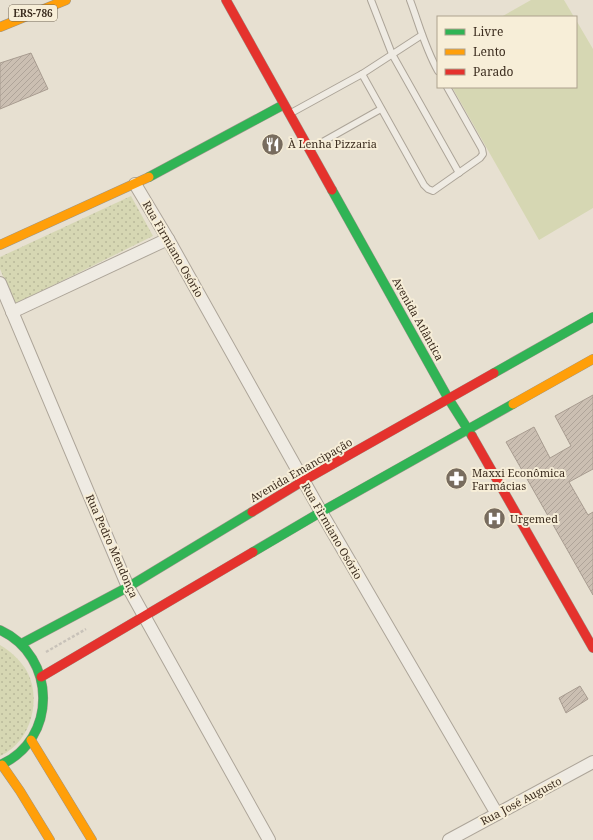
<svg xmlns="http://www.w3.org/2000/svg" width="593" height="840" viewBox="0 0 593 840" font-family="'Noto Serif',serif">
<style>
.grass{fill:url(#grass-dots)}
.garden{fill:#d6d7b3}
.building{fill:url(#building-hatch);stroke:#a89c90}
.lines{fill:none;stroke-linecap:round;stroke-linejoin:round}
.lane-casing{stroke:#ada599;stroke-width:8}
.street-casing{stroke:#ada599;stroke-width:14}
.fast-casing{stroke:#9c958a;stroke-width:10}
.slow-casing{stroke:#9c958a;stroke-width:10}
.jam-casing{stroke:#9c958a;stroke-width:10}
.path{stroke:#c8c2b9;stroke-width:2.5;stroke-dasharray:3 2;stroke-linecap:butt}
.lane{stroke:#efebe3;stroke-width:6}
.street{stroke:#efebe3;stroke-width:12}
.fast{stroke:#30b455;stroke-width:9}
.slow{stroke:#ff9f0a;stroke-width:9}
.jam{stroke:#e5322d;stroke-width:9}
.labels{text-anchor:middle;stroke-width:4;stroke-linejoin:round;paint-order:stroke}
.shield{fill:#f7eed8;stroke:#756857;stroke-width:1}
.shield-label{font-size:10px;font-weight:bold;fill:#3d2e20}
.poi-label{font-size:11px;fill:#3d2e20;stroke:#f7eed8;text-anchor:start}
.street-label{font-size:11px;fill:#3d2e20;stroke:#f7eed8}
</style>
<defs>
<pattern id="grass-dots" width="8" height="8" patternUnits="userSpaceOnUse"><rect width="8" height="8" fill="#d6d7b3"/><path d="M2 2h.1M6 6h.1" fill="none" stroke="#b9b99a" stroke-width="1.8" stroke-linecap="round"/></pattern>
<pattern id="building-hatch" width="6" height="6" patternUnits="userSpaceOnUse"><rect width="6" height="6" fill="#cbbfb2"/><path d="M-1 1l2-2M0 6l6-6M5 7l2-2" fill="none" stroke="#afa499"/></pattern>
</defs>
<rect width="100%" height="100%" fill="#e7e0d1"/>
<!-- grass -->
<g class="grass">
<polygon points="131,196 153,236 15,304 0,269 0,257"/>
<path d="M0,645C10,651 18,658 25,668C43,696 32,742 0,756Z"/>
</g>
<!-- garden -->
<g class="garden">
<polygon points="531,0 564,0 574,17 501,17"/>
<polygon points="576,20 593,49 593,208 539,240 452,87 576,87"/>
</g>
<!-- building -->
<g class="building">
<polygon points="31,53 48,89 0,109 0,63"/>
<polygon points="593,395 593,469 569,482 588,515 593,512 593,595 506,442 534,427 550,458 571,446 555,416"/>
<polygon points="580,686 588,699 566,713 559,698"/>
</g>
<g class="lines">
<defs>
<g id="lane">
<polyline points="371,0 392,54 459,173"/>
<path d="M410,0C419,24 425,48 438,71"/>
<polyline points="362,74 424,185 428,189 433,191 480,158 483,154 482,149 447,87"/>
<polyline points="291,113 362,74 422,35"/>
<polyline points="310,149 381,109"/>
</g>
<g id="street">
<polyline points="135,184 168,239 321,512 497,814"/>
<polyline points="0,283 128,587 269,840"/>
<polyline points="12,312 168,239"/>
<polyline points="449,840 593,762"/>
</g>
<g id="fast">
<polyline points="149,177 283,105"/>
<polyline points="332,190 448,398 472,436"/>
<polyline points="494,373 593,317"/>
<polyline points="253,552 321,512 513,404"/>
<path d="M0,630C57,656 58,740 0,765"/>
<polyline points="21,644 128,587 252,512"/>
</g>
<g id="slow">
<polyline points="0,27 66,0"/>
<polyline points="0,245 149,177"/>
<polyline points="513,404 593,359"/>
<polyline points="31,740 92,840"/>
<polyline points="2,765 20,791 50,840"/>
</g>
<g id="jam">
<polyline points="226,0 332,190"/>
<polyline points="472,436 593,648"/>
<polyline points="252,512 303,481 494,373"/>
<polyline points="41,677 253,552"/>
</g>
</defs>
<!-- lane casing -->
<use href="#lane" class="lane-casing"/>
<!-- street casing -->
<use href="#street" class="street-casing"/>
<!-- fast casing -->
<use href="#fast" class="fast-casing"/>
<!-- slow casing -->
<use href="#slow" class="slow-casing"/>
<!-- jam casing -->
<use href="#jam" class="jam-casing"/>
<!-- path -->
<polyline class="path" points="46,652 86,629"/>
<!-- lane -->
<use href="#lane" class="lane"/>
<!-- street -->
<use href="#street" class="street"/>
<!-- fast -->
<use href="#fast" class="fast"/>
<!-- slow -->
<use href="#slow" class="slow"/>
<!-- jam -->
<use href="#jam" class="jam"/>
</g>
<!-- icons -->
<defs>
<symbol id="restaurant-disc" viewBox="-11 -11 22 22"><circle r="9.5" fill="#786c5e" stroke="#f7eed8"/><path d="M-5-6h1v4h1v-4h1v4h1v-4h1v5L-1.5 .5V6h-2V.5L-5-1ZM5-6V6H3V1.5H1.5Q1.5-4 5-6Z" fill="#fff"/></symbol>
<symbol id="pharmacy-disc" viewBox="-11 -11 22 22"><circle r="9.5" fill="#786c5e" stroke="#f7eed8"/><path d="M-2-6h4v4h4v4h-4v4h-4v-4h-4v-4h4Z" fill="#fff"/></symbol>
<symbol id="hospital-disc" viewBox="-11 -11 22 22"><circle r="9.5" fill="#786c5e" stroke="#f7eed8"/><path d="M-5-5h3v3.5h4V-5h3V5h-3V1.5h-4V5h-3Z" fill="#fff"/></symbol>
</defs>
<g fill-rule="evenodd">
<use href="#restaurant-disc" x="260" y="132" width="25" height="25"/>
<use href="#pharmacy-disc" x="444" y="466" width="25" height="25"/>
<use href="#hospital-disc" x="482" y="506" width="25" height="25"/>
</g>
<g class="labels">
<!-- shield labels -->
<rect class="shield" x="9" y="5" width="48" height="16" rx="3"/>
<g class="shield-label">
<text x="33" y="17">ERS-786</text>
</g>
<!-- poi labels -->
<g class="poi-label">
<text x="288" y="148">À Lenha Pizzaria</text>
<text x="472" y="477">Maxxi Econômica<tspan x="472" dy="13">Farmácias</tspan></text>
<text x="510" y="523">Urgemed</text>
</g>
<!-- street labels -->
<g class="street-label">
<text transform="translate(173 249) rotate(60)" y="4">Rua Firmiano Osório</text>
<text transform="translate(418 319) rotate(61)" y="4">Avenida Atlântica</text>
<text transform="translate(301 470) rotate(-30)" y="4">Avenida Emancipação</text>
<text transform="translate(332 531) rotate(60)" y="4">Rua Firmiano Osório</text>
<text transform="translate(112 546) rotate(66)" y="4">Rua Pedro Mendonça</text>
<text transform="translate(521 801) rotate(-28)" y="4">Rua José Augusto</text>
</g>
</g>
<!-- legend -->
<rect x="437" y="16" width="140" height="72" fill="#f7eed8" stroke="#ada18e"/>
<rect x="445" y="29" width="20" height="6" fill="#30b455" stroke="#ada18e"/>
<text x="473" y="36" font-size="12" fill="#3d2e20">Livre</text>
<rect x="445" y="49" width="20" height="6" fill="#ff9f0a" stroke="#ada18e"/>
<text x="473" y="56" font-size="12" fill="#3d2e20">Lento</text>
<rect x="445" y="69" width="20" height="6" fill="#e5322d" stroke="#ada18e"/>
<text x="473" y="76" font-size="12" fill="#3d2e20">Parado</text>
</svg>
